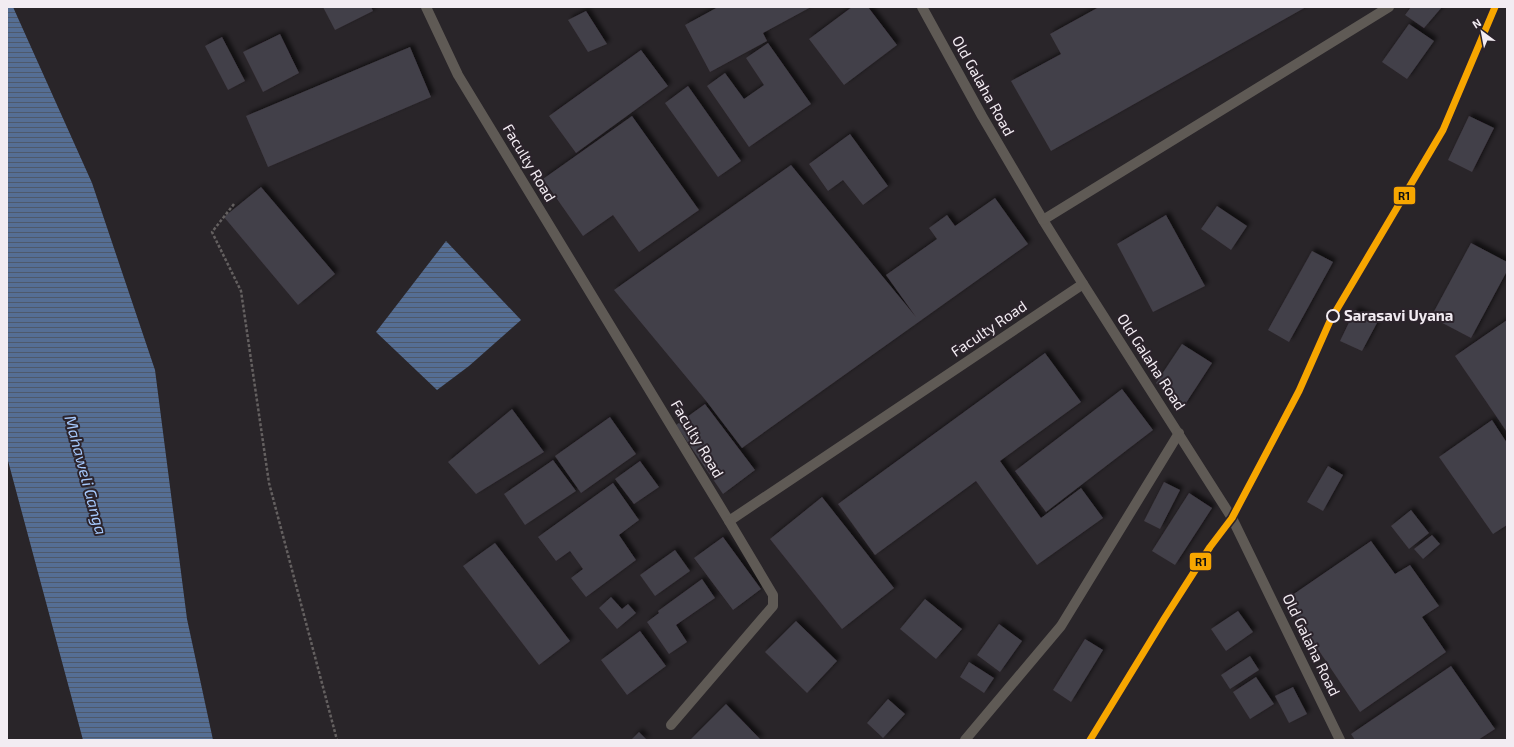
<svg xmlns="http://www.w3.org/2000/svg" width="1514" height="747" viewBox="0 0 1514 747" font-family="'Exo 2',sans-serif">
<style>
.water{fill:url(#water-rules)}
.building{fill:#433f48;filter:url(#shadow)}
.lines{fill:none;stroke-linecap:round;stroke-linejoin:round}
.path{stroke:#646060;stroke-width:2.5;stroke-dasharray:3 2;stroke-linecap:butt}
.service{stroke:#5f5a55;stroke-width:10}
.rail-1-casing{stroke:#2b232b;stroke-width:10}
.rail-1{stroke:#f7a600;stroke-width:7}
.stop-dot{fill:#2b232b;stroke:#f2ecf2;stroke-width:2}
.labels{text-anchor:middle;stroke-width:4;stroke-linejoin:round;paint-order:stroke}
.street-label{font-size:15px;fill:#f2ecf2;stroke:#2b232b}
.stop-label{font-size:15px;font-weight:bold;fill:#f2ecf2;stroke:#2b232b;text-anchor:start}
.water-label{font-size:16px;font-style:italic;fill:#a6c9fd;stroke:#2b232b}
.line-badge{stroke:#2b232b;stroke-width:1.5}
.pale-badge-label{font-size:11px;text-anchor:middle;font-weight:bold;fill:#111}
</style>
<defs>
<pattern id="water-rules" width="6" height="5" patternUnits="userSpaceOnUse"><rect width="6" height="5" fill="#556e94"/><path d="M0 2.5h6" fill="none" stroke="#4e596b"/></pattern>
<filter id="shadow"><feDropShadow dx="3.5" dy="-3.5" stdDeviation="2" flood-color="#0009"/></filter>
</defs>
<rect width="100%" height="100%" fill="#292529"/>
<!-- water -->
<g class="water">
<polygon points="7,7 13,7 92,183 155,370 187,619 213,740 83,740 7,457"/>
<polygon points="446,241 521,320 469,366 437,390 376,332"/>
</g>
<!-- building -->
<g class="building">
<polygon points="323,7 371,7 373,11 335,30"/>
<polygon points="718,7 811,7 763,33 767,41 710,72 685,25"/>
<polygon points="852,7 868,7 897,45 844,85 809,39"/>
<polygon points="1099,7 1306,7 1051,151 1011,81 1061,54 1050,34"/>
<polygon points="1411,7 1442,7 1424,28 1405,15"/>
<polygon points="586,11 607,44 588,52 568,20"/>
<polygon points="1409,24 1434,41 1407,79 1382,62"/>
<polygon points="280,34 299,73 263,92 243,52"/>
<polygon points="222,37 245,81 228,90 205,46"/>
<polygon points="768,43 811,104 749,147 707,86 725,73 744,99 764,85 746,58"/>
<polygon points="410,47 431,97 268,167 246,116"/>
<polygon points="641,50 668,86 576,153 549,116"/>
<polygon points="688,86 741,161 718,177 665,103"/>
<polygon points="632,116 699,210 639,252 613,215 583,236 543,179"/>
<polygon points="1469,116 1494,128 1472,172 1448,160"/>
<polygon points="850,134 888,186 863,205 843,180 828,191 809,164"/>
<polygon points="791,165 916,317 886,275 937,239 929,228 947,215 955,226 995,198 1028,244 742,448 707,402 614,290"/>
<polygon points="261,187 335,274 298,305 224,217"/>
<polygon points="1217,206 1247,226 1231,250 1201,229"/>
<polygon points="1166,215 1205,286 1153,312 1117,244"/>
<polygon points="1471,243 1507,262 1507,271 1471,338 1431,317"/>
<polygon points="1312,251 1333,262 1289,342 1268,330"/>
<polygon points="1355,310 1378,321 1362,351 1340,341"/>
<polygon points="1507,320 1507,432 1455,356"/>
<polygon points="1182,344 1212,363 1184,406 1156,383"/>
<polygon points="1045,353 1081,402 1000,461 1041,518 1081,488 1103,518 1037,565 976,481 875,555 838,504"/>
<polygon points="1122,389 1153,430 1046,512 1015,471"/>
<polygon points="705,404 755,470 723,494 676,425"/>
<polygon points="512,409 544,452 476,494 448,462"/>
<polygon points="610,417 636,454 581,493 555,456"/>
<polygon points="1492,420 1507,443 1507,525 1493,534 1439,457"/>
<polygon points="553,460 576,491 525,525 504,494"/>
<polygon points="640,461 659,487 634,504 615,479"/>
<polygon points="1328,466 1343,475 1323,511 1307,502"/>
<polygon points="1164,482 1180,490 1160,529 1144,521"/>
<polygon points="613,483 639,520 619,535 636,560 586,597 571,578 583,569 570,551 556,561 538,537"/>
<polygon points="1189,493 1212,508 1175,565 1152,551"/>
<polygon points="822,497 894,588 842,629 770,539"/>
<polygon points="1411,510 1429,533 1409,549 1391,526"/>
<polygon points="1432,535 1440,544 1423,559 1414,549"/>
<polygon points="723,537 761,589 733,610 694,558"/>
<polygon points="1371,541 1395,574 1410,565 1439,606 1422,617 1446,652 1360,712 1285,600"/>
<polygon points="495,543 570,641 539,665 463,566"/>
<polygon points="675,550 690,571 655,596 640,575"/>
<polygon points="702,579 715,598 676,625 687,642 669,654 647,622 659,613 658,611"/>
<polygon points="611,597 622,609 628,604 636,613 617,629 599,608"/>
<polygon points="925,599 962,629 936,659 900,629"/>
<polygon points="1238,611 1253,632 1226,651 1211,629"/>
<polygon points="796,621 837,661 807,693 765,652"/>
<polygon points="999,624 1022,641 1000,672 977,655"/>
<polygon points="640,631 666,666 627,695 601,660"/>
<polygon points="1085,639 1103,650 1071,702 1053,690"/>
<polygon points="1250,656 1259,670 1230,689 1221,675"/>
<polygon points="969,662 994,678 984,693 960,677"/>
<polygon points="1451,666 1495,729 1478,740 1355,740 1351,734"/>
<polygon points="1256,677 1274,704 1250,719 1233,692"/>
<polygon points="1293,687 1307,714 1289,723 1275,696"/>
<polygon points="888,699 905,714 883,738 867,723"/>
<polygon points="726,704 761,740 690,740"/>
<polygon points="639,732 647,740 631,740"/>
</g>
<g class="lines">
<!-- path -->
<polyline class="path" points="234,204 212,232 241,291 269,483 337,740"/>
<!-- service -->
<g class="service">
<polyline points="426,7 458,75 729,521 1083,284"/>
<polyline points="922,7 982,116 1043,220 1083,284 1232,518 1340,740"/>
<polyline points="1043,220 1389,7"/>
<polyline points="671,725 773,606 773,595 729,521"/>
<polyline points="965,740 1061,626 1179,433"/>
</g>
<defs>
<polyline id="rail-1" points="1090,740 1164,619 1210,547 1232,518 1299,391 1330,321 1443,130 1495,7"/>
</defs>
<!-- rail-1 casing -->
<use href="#rail-1" class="rail-1-casing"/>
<!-- rail-1 -->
<use href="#rail-1" class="rail-1"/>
</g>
<!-- markers -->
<circle class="stop-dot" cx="1333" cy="316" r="6"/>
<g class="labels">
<!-- street labels -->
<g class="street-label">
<text transform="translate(983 86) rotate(61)" y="5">Old Galaha Road</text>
<text transform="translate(529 163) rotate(59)" y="5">Faculty Road</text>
<text transform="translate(989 329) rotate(-34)" y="5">Faculty Road</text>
<text transform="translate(1151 362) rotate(57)" y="5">Old Galaha Road</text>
<text transform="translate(697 439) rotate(59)" y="5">Faculty Road</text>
<text transform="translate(1311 645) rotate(64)" y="5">Old Galaha Road</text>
</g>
<!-- stop labels -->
<g class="stop-label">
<text x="1344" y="321">Sarasavi Uyana</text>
</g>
<!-- water labels -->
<g class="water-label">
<text transform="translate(86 475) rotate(75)" y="6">Mahaweli Ganga</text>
</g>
</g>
<g class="line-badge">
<rect x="1393" y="186" width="23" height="19" rx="4" fill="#f7a600"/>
<rect x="1189" y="552" width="23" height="19" rx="4" fill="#f7a600"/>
</g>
<g class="pale-badge-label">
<text x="1404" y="200">R1</text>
<text x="1201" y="566">R1</text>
</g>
<!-- border -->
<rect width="1514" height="747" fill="none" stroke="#f2ecf2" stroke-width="16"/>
<!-- north arrow -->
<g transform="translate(1482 32) rotate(328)" stroke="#2b232b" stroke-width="3" paint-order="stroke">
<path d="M0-3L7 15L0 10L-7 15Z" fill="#f2ecf2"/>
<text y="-6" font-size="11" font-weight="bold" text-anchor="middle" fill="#f2ecf2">N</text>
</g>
</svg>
